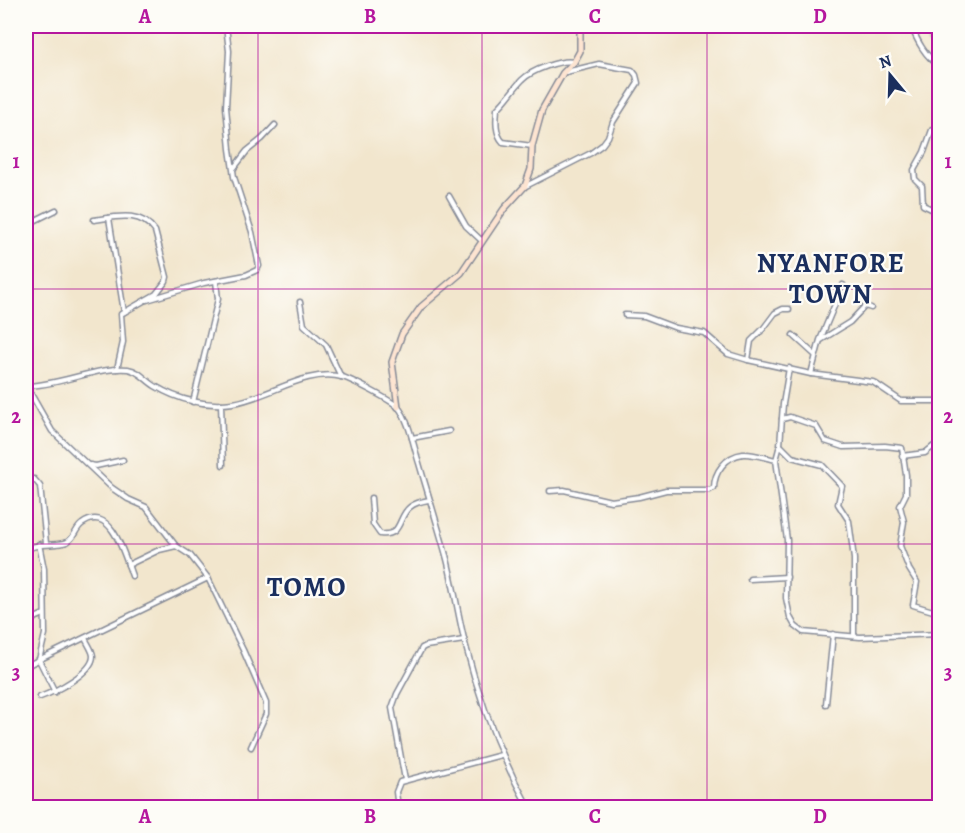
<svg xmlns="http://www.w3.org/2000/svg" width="965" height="833" viewBox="0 0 965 833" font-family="Alegreya,serif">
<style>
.wetland{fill:url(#wetland-marsh);stroke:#608474;stroke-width:1.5}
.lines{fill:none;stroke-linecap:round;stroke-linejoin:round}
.street-casing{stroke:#868a96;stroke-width:7}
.secondary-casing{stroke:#868a96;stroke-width:8}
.street{stroke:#fff;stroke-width:4}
.secondary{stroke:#fde4d1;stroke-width:5}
.grid{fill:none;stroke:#b5179e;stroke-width:1.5;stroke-opacity:0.55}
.labels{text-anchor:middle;stroke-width:4.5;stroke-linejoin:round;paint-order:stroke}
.district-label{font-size:27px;font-weight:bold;letter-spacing:1.5px;fill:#1b2f5e;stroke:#fdfcf7}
.neatline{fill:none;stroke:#b5179e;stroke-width:2}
.grid-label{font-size:20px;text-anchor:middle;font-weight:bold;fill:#b5179e}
</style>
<defs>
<pattern id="wetland-marsh" width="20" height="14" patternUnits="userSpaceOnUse" patternTransform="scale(1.5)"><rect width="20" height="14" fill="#a5d989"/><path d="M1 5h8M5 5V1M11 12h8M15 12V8" fill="none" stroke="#8dbb79"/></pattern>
</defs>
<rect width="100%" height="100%" fill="#fdfcf7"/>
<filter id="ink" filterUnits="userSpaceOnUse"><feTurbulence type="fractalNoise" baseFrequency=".0167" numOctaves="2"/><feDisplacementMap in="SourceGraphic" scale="12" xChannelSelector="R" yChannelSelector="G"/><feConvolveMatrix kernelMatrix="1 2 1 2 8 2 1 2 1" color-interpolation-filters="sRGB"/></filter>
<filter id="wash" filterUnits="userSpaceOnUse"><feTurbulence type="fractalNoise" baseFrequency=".008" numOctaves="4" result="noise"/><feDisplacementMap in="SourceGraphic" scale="24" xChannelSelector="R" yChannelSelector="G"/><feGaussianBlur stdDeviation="1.35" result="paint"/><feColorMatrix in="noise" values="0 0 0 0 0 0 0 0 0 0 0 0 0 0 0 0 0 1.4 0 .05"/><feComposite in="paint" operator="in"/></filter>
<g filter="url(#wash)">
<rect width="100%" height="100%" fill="#f2e6cd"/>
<!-- wetland -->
<polygon class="wetland" points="932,26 939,26 939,56 928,43"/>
</g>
<g filter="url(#ink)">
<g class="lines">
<defs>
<g id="street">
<polyline points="863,26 871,29 875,26"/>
<path d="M911,26C917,40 925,57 940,66"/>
<polyline points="932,130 924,152 914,170 915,179 922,186 923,205 940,213"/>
<path d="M532,146L503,142C495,134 496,120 497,109C507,100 513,89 522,80C532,70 561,59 574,62"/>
<polyline points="234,168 247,151 262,139 275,125"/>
<polyline points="526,186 591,153 602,145 608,137 613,122 638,83 636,75 632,70 599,64 566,72"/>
<polyline points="449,196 466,226 482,241"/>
<polyline points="109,218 124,312"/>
<path d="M94,220C116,217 140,210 155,231L167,277L166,281L156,294L121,314L123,342L117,369"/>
<polyline points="26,225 56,210"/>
<polyline points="147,300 204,283 246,275 257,270 259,266 252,232 234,177 230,149 226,107 229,51 226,26"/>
<polyline points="300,302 304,325 326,345 341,377"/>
<polyline points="625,315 644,316 676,328 704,333 728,354 748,360 811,374 873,382 901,401 940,401"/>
<polyline points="793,335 815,355"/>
<polyline points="821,340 850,322 865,306 871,308"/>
<polyline points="748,360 751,341 763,329 775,313 783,309 789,309"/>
<polyline points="789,368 783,404 780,445 776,460 787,540 786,598 790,617 795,626 803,632 860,637 940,634"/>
<polyline points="811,374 820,340 843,285"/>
<path d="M26,386C58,386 99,366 128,369C140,371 145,380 155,386C178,400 206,407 233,403C268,398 306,368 342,377C351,379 392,401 398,407C409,419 414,448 419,463C428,494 438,526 447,559C454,586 458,615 465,643C480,703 499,754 529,808"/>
<polyline points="27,387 52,431 112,488 128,499 146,507 176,546 190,555 208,578 243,650 266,703 266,714 251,747"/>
<polyline points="193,402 218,299 216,281"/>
<polyline points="221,404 223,465"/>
<polyline points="782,419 790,417 816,426 825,441 843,447 885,446 902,448 906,475 906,494 900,506 904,522 900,546 909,569 917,582 913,605 933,611 940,617"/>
<polyline points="412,438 449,431"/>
<polyline points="781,446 792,457 822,465 842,486 838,504 849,521 854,559 854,636"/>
<polyline points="902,456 925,453 940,441"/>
<polyline points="90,465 96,466 123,460"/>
<polyline points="26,479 34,479 40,486 46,543"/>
<path d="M550,491L564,490L611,501L639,497L666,490H709L714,488C714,472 726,456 743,454C753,453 766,458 776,460"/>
<path d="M371,498L373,524L380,534C403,537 397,517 410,507C416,502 423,501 429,500"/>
<polyline points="39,544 44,569 45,634 39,660 55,692"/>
<path d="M26,550C42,541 54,547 67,542C75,538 75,529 82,524C111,502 125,557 132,576"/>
<polyline points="128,565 159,550 176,546"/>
<polyline points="750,579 787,577"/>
<polyline points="26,622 44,614"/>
<polyline points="26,666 208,578"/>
<path d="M40,697C54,692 93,673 93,656C93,651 87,643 85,638"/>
<polyline points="826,704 833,634"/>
<polyline points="405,780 392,708 397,694 422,648 426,646 464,640"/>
<polyline points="162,808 175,805 205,808"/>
<polyline points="398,808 396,792 400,782 501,755"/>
</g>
<polyline id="secondary" points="398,407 392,362 402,334 421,307 461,273 504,209 525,186 531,169 532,146 542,110 563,73 574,62 580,51 580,26"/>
</defs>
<!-- street casing -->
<use href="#street" class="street-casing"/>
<!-- secondary casing -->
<use href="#secondary" class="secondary-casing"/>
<!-- street -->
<use href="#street" class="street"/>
<!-- secondary -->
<use href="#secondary" class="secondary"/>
</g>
</g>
<!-- grid -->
<path class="grid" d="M258,26V808M482,26V808M707,26V808M26,289H940M26,544H940"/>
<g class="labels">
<!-- district labels -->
<g class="district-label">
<text x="831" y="272">NYANFORE<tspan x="831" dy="31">TOWN</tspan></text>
<text x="307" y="596">TOMO</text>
</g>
</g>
<!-- margin -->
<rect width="965" height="833" fill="none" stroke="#fdfcf7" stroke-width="66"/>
<!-- north arrow -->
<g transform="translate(890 75) rotate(341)" stroke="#fdfcf7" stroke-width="4.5" paint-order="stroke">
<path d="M0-4.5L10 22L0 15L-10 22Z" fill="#1b2f5e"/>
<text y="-9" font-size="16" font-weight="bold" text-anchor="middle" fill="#1b2f5e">N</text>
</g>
<rect x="33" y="33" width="899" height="767" class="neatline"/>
<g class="grid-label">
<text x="145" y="23">A</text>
<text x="370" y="23">B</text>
<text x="595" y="23">C</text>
<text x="820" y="23">D</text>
<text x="16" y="168">1</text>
<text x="948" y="168">1</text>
<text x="16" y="423">2</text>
<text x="948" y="423">2</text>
<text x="16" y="679">3</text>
<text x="948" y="679">3</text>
<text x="145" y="823">A</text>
<text x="370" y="823">B</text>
<text x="595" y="823">C</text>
<text x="820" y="823">D</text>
</g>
</svg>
